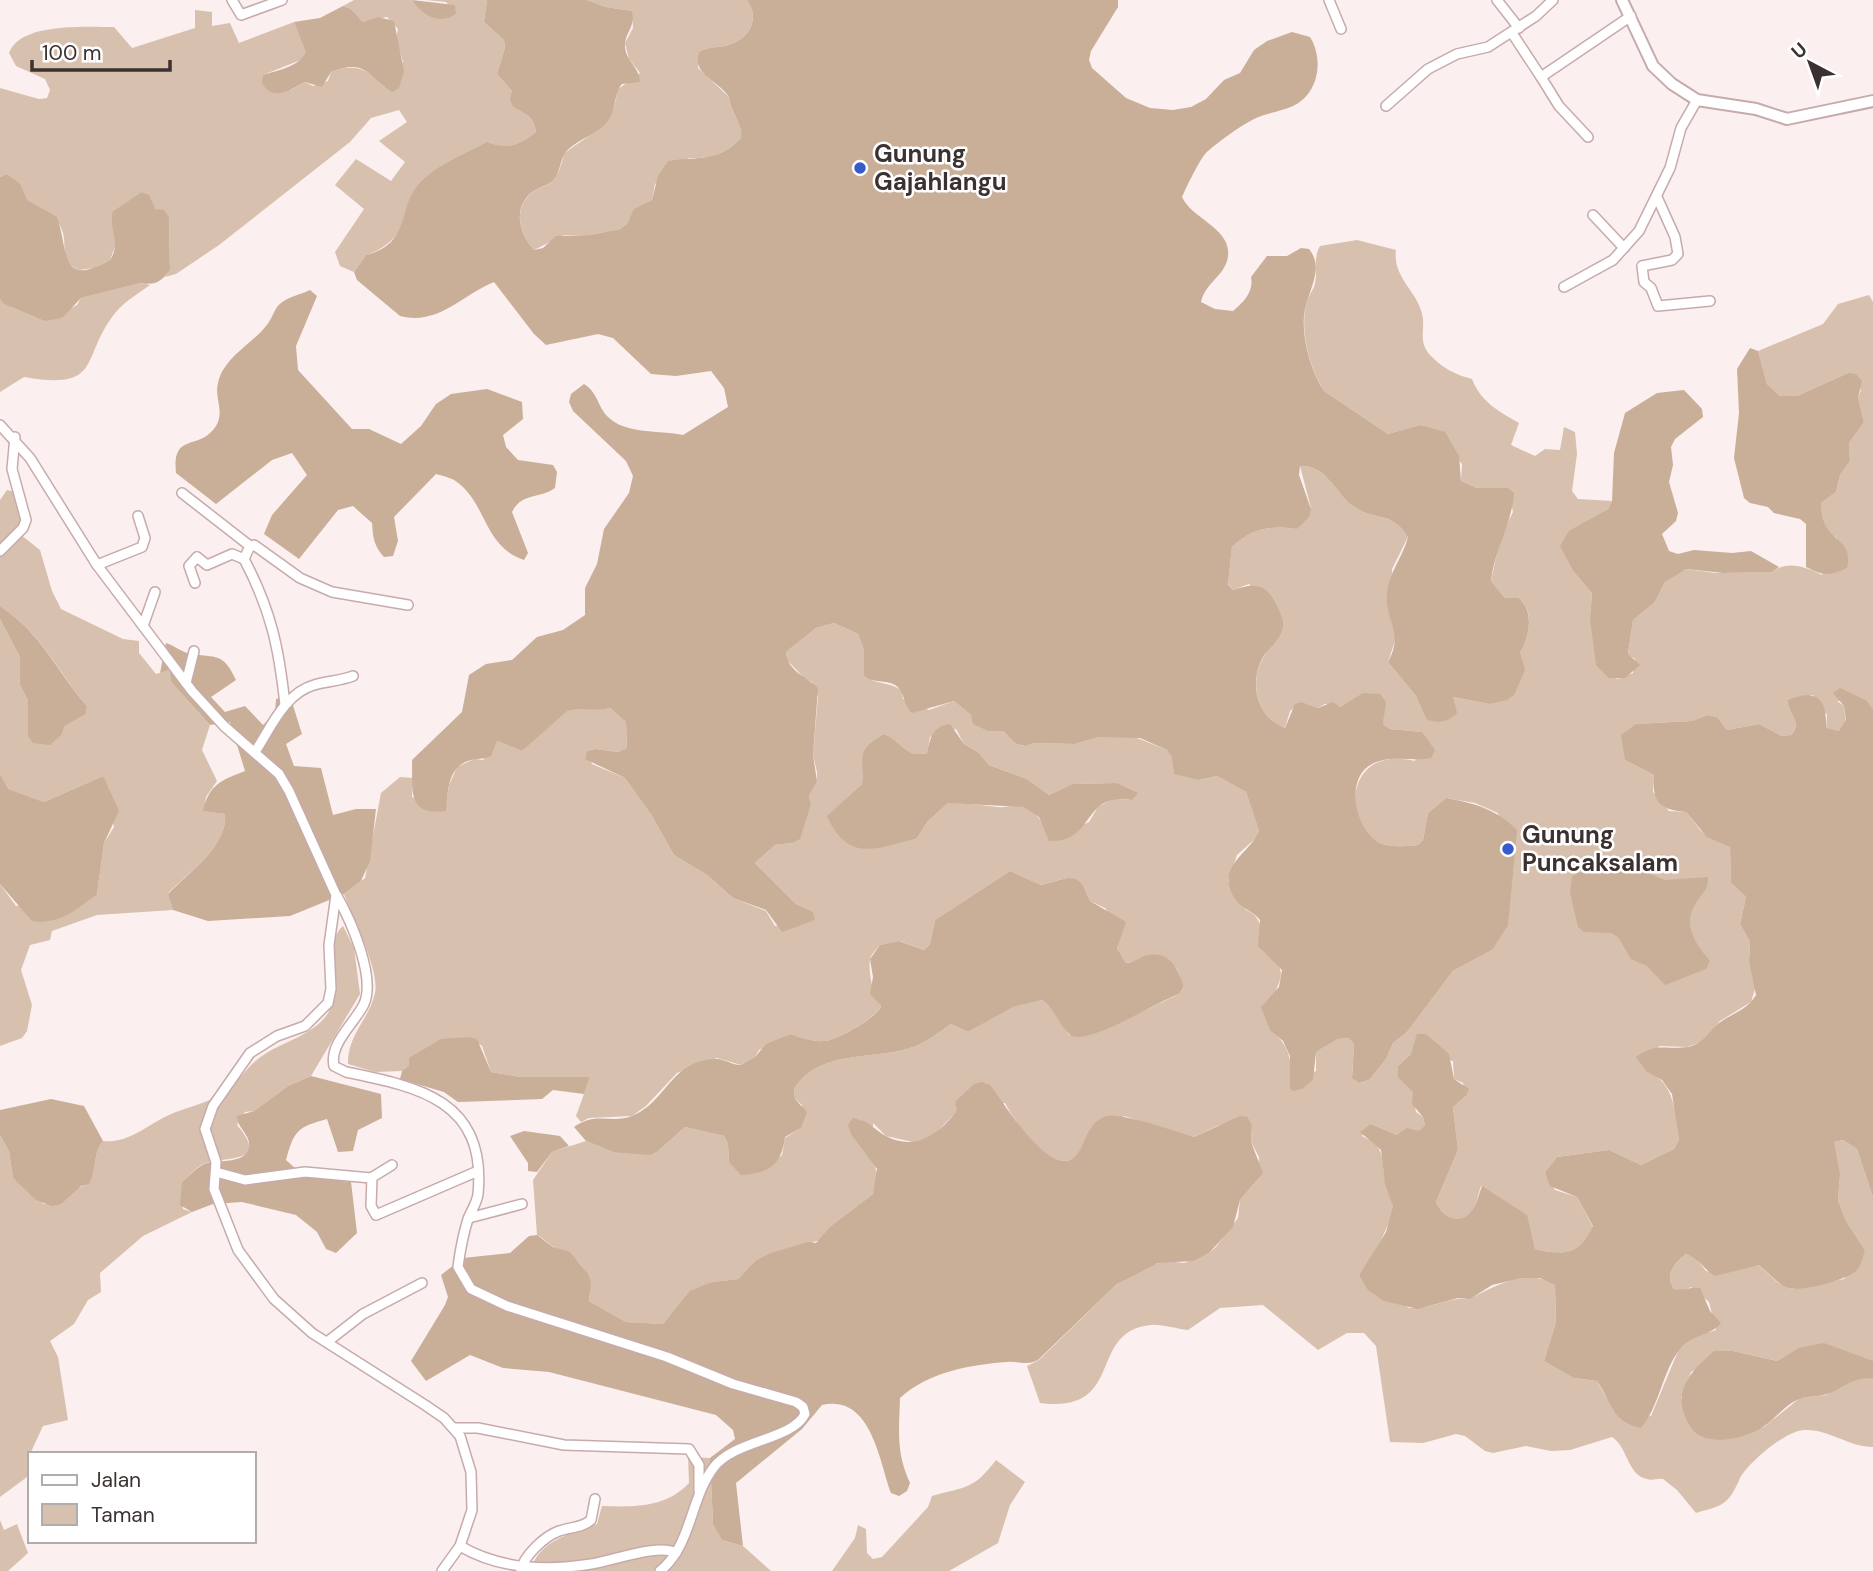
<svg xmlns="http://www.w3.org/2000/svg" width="1873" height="1571" viewBox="0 0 1873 1571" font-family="'DM Sans',sans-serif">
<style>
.green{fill:#d8c0ae;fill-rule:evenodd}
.forest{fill:#c9ae98}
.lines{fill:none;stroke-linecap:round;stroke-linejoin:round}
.minor-casing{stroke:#c7abac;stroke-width:12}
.tertiary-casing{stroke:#c7abac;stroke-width:14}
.minor{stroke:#fff;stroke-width:9}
.tertiary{stroke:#fff;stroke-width:10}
.poi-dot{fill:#385bcc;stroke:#fff;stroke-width:2.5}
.labels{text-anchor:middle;stroke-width:5;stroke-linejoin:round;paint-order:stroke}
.poi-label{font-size:24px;font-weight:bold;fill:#3c3131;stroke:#fff;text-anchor:start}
</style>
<rect width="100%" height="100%" fill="#fbefef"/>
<!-- green -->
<g class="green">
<path d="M354,0H412C421,15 441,23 456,14L446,2L426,0H487L484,22L504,40L505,48L497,74L512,91L513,107C525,114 535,117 536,132C524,143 511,148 495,146L404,224C397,238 381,251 366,255L354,272L340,266L335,252L364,209L335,185L356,159L391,181L405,162L379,141L407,122L399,110L371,118L350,142L219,245L176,274L165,277L170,270L169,217L155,209L141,192L113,211L116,244L110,260L95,268L79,270C59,262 67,249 63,233C56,208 39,214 27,200C18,189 21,185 7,174L0,177V88L39,99L47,98L50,90L45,79L16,66L9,53C20,22 87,27 114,27L132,48L195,28V10L212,12V26L230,23L239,43L294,22L307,52L303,59L263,75L291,90L305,82L313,86L328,81L331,72C354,63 370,69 385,87L403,62L396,38L398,29L387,17L363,22L351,9L343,6Z"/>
<path d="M587,0H747C759,16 752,35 734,43C724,48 711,46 700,51L698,68L729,97C730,112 743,123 741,138C724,154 713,159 689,158L655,184L652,200L635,209L627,224L620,229L590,235H564L534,250C519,232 512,207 534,191C538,187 545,187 549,184C558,178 562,163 564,154C589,133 615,128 617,90L640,73L629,59L625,43L633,28L632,11L606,7Z"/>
<path d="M1357,240L1396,250C1392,279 1420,292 1423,319C1424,333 1419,342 1430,355C1442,368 1456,375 1472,379C1481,402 1498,411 1519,423L1511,445L1535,456L1545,449L1560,450L1564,427L1575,432L1577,454L1572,491L1578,499L1612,501L1608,509L1569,532L1574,572L1592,593L1590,618L1617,679L1633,673L1635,659L1628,655L1633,620L1655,602L1665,582L1671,577L1686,569L1715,573L1772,572C1788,560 1806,567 1822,575L1837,538C1822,532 1820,517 1821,503L1836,492L1840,475L1850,461L1849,443L1864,422L1858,398L1861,390L1848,373L1797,396H1780L1767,384L1758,351L1823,324L1838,304L1869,295L1873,302V709L1867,701H1837L1844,706L1846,724L1839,731L1826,729L1827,715L1813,695L1787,700C1789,715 1803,721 1791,735L1782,736L1759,724L1727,730L1717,717L1708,715L1692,721L1636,724L1625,760L1654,775L1653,792L1669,811L1686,812L1701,831L1730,847L1731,883L1746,897L1740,924L1750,942L1749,961L1756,986L1751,1002L1720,1021L1704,1041L1687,1047L1659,1046L1647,1072C1676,1082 1675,1115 1679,1140L1674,1149L1641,1165L1609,1150L1557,1157L1545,1172L1555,1190L1577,1197L1593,1227C1580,1255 1564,1256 1535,1249L1526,1215L1481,1186C1478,1194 1476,1206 1471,1213C1459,1227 1441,1215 1436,1202L1458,1150L1453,1107L1466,1096L1463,1083L1454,1079L1453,1061L1411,1054L1398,1066L1413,1092L1416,1112L1423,1117L1425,1125L1419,1132L1397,1135L1371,1124L1362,1136C1386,1148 1381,1156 1385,1180C1386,1189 1394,1198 1393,1206C1389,1232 1373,1253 1359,1275L1409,1308C1427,1309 1440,1302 1457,1299C1463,1298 1468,1300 1473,1297C1498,1285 1528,1267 1555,1285L1556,1322L1544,1361L1573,1378L1597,1381L1613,1410L1651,1416L1679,1349L1691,1338L1716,1330L1709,1302L1691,1287L1682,1291L1674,1289C1664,1275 1674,1263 1686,1254L1695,1257L1706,1271C1728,1275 1737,1268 1759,1265L1777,1282L1792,1289L1844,1279L1865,1250L1846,1221L1838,1200L1840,1175L1834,1159V1142L1843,1140L1857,1149L1873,1197V1361L1798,1348L1777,1361L1733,1351L1691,1372L1681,1398L1720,1439L1764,1427L1800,1398L1826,1395L1858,1378H1873V1447C1849,1447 1829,1429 1805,1430C1786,1430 1749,1462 1740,1478C1736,1487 1731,1499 1722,1504C1714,1509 1704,1510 1696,1513L1677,1490L1663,1479C1657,1478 1652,1481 1647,1479C1627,1475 1628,1447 1612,1437L1570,1450L1551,1451L1526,1446L1493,1453L1485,1451L1465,1436L1456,1434L1423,1443L1390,1442L1376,1346L1364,1333H1347L1318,1350L1263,1305L1220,1308L1188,1330C1176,1329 1162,1324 1151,1325C1086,1331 1127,1414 1040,1403L1027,1366L1039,1360L1117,1284L1149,1266L1166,1261L1184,1263L1209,1253L1216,1247L1238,1218L1240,1200L1257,1180L1259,1157L1251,1142L1252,1125L1248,1117L1217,1126L1194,1137C1171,1129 1148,1124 1124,1116C1112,1124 1098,1131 1087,1140C1081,1145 1080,1154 1074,1158C1050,1174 1013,1119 1005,1103L958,1110L932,1137L913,1142L886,1136L873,1123V1160L878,1177L873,1194L832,1225L823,1239L755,1261L738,1279L712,1282L679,1305L663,1324L626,1322L589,1301C593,1273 580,1258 556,1248C549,1245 544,1238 537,1235L533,1180L552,1152L586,1141L613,1152L658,1151L685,1127L724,1136L728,1144L729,1162L762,1171L782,1155L785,1138L801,1128L802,1105L795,1099L794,1089C821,1048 873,1061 913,1047C927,1042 939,1032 951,1024L968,1032L1012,1007L1042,1000L1055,1011L1069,1035L1121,1022L1179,994L1184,986L1177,969L1165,957L1126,963L1117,948L1122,931L1105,908L1090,901L1083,885L1067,878L1041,885L1010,871L935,920L930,944L924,950L900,941L880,945C877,949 871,954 870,959C868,969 873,999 881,1006C877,1017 837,1040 825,1041C813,1042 801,1038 791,1034L759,1050L755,1057L741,1065L717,1058L677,1073L646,1106L632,1116L589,1118L581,1122L576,1116L590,1077H521L491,1072L482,1046L469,1037L450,1040L402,1071L375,1072L348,1064C348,1033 369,1020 375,993C380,970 352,917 344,894L365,878L381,793L400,777L413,778L412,797L445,811L449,785L457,767L474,759L483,760L497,741L522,751C536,738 557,710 576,708C589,707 597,711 610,708L626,722L627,748L620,752L594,749L587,751L592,764L625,778L652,816L674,855L707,875L733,898L766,911L775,926L814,920L812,912L796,904L755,863L775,845L792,843L811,804L809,796L817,780V772L813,755L818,696L812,682L805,679L787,660L786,652L816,628L834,623L858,634L864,650V676C875,685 890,681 902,691L903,699L929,710L954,701L971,715L1005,731L1016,744L1024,746L1034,743L1075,744L1099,737L1132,736L1167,750L1199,780L1217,776L1246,792L1259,831L1256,838L1237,855L1228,881L1246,910C1264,917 1262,935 1264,952C1285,968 1284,972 1274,995C1270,1005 1271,1019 1270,1029C1289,1045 1293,1060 1290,1083L1316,1071V1052L1338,1039L1348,1038L1354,1044L1352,1077L1361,1083L1369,1080L1386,1059L1393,1043L1407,1032L1453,971L1492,950L1511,886L1512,866L1498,813L1475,803L1446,798L1428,813L1423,840L1418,845C1406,846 1390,848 1380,843C1341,824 1345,744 1415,761L1422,732L1390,729L1383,724L1385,702L1362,693L1340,707L1325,704L1318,708L1302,702L1290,711L1285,728C1258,717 1249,686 1262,660C1268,648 1278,640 1283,628L1249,584L1233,590L1228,583L1232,547C1252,528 1271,525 1297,529L1311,508L1300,466C1328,464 1337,496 1356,508C1379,522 1390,510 1408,537L1392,569L1396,638L1388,662L1416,696L1426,719L1453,697L1489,704C1504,678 1549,626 1519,598H1505L1491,581L1500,538L1513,512L1508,488H1477L1461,481L1462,464L1420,425L1388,434L1324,391C1309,367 1299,329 1307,302C1308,296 1312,292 1314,287C1319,273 1312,260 1320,246ZM956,729L964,744L978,752L989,765L1027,779L1049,795L1074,784L1116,783L1132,800L1114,799L1105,803L1098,807L1089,822L1049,840C1043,823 1035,803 1013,806C1008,806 1003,808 997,807C980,805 965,803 948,803L927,822L917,838L828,816L862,784C865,759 858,750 883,734C901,739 905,759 927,753L930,737Z"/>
<path d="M141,283L150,285C139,293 125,301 116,312C79,357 105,391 24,377L0,392V299L11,307L44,321L77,305L81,298Z"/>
<path d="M7,490L15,492L21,512V535L40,550L52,591L61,609L123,639L139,641V653L156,674L169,670L171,682L210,725L202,750L217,781L206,797L204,811L225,814C228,846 189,872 168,893L173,910L97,915L52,931L50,940L30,945L21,970L32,1005L27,1031L22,1038L0,1046V884L16,906L97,894L104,843L114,827L103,776L44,802L7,789L0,774V619L20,657V685L28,701L31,718L28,736L62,734L65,726L86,714L87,706C55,668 43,635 0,606V500Z"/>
<path d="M343,926L354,948L360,994L311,1076L288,1086L254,1111L245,1112L237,1125C271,1165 226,1155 203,1164C196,1167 188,1177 182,1182L183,1209L192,1212L143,1236L100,1273L101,1292L88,1300L74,1324L50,1341L58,1357L68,1420L43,1426L30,1454L27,1477L0,1497V1135L9,1151L13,1178L44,1204L89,1183C98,1168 92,1154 103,1141C127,1144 146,1126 167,1116C187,1106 214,1103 231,1087C243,1076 250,1063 265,1054C285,1041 315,1034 328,1013C343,987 322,943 343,926Z"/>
<path d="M688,1457L710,1458L713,1523L722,1540L743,1546L771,1571H530C540,1539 569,1535 597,1524L602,1506C634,1507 666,1508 689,1483Z"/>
<path d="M996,1460L1025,1482L1010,1505L998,1543L949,1571H832L855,1538L858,1525L866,1529L867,1553L873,1559L882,1557L928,1507L932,1496C967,1486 973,1490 996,1460Z"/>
<polygon points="0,1520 4,1530 17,1524 28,1553 8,1571 0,1571"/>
</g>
<!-- forest -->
<g class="forest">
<path d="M412,0L455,5L456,14C440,25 422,16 412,0Z"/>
<path d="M487,0H587L606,7L632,11C636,26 626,31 625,44C624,60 640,67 640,82L622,84C613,95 617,110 607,122C596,136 572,141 564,155C559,164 560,176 550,183C546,186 540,187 535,190C512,205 518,232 534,250L543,248L556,236L590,235L620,229L627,224L634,209L652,200L658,176L668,161C701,156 716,163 741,138C743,123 730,112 729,97C719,81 689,73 700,51C711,46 724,48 734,43C752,35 759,16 747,0H1118V7L1091,51L1089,60L1092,68L1126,98L1150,108L1173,110L1191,107L1206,99L1224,80L1240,73L1254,50L1267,41L1292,32L1310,37C1324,59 1319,94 1293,106C1280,112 1265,113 1252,120C1237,128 1221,140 1208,151C1201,156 1186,188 1182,197C1192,220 1236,229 1227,261C1222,277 1205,284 1201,302L1215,309L1233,311C1244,302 1254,291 1251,277L1267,256H1287L1301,248L1309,249C1326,270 1306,292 1304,316C1302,340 1311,371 1324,391L1388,434L1420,425L1445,432L1459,456L1461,481L1477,488H1508L1514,493C1512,524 1494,550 1491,581L1505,598H1519C1535,613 1529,637 1520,653L1525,670L1514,695L1507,700L1489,704L1453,697L1457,713C1449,722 1437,724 1426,719L1416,696L1388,662C1405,632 1384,620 1387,594C1389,572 1403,557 1408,537C1390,510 1379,522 1356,508C1337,497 1328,464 1300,466L1299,475L1311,509L1309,517L1297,529C1271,525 1252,528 1232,547L1228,584L1233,590C1255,582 1267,584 1277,606C1280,613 1284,620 1283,627C1281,640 1268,648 1262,659C1249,685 1257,717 1285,728L1295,704L1302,702L1318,708L1333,702L1340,707L1362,693L1380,694L1386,702L1383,724L1390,729L1422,732L1435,750L1431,758C1412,762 1391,754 1372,764C1344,778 1355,831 1380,843C1390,848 1406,846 1418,845L1423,840L1428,813L1446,798C1474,803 1496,809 1517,830L1508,925L1492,950L1453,971L1407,1032L1393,1043L1386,1059L1369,1080L1360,1083L1352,1078L1354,1044L1348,1038L1338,1039L1316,1052L1313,1080L1302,1089L1293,1091L1290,1088V1056L1283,1041L1270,1030L1261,1007L1279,987L1282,970L1258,946L1260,920C1253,911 1242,909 1235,899C1214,866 1250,854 1259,831L1246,792L1217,776L1199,780L1174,774L1172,757L1167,750L1140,738L1099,737L1075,744L1034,743L1025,746L1016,744L1004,731H988L973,724L971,715L954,701L912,713C903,705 905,691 895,685C885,679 873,684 864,676V650L858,634L834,623L816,628L786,652C787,671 806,676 818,688L813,755L817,781L809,796L811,804L800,839L792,843L775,845L755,863L796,904L813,912L815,920L782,932L766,910L733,898L707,875L674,855L652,816L625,778L585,759L587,751L595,749L619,752L627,748L626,722L610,708C595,712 581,706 567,711L522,751L497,741L491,756C482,760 476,758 468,761C447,768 448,793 446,811C406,816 413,789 412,760L462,712L469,675L486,664L512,660L537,637L563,630L585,615V588L597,564L604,529L629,493L633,476L626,461L573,411L569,402L571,394L584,384C598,393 597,405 607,416C625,435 660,430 683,435L728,407L724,388L711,371L676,376L651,374L613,338L598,334L546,345L534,334L494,282C462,295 438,326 400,316L357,280L354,272L366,255C411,244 398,208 418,185C435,165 464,155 487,142C505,151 522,144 536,132C535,117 525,114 513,107L510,99L512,91L497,74L505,48L504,40L484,22Z"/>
<path d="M343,6L351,9L363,22L378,17L394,21L404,71L399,88L392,92C368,76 366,58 331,72L322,87L305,82C290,90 273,102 262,83L263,75C278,70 299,67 306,52L294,22L320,18Z"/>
<path d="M7,174L20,184L27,200L57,217C69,251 59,289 110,260C122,242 108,229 113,211L141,192L149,195L155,209L164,210L169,217L170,270C162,281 155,286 141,283L81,298L62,318L44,321L4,304L0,299V177Z"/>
<path d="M310,290L317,296L296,346L298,370L352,429H369L401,444L421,426L436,404L451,394L487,389L522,402L523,419L503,435L506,447L518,460L553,465L557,472L555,488C540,499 522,492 512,512L528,553L524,560C484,547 487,504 457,482C452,478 443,476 436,474L394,517L398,541L393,556L384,557C374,546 373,538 372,523L353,506L338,510L299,559L264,534L272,515L307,475L292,453L272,460L216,504L176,473C172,431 199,452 216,426C225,411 214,398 218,383C224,357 251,345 266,326C272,320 274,308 281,303C288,297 302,294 310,290Z"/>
<path d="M1750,348L1758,351L1767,384L1780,396H1797L1848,373L1856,374L1862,381L1858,398L1864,422L1849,443L1850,461L1840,475L1836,492L1821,503C1820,545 1855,534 1847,568C1830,576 1823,576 1806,567V524L1800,519L1774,513L1768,507L1750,503L1744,498L1734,458L1739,413L1737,369Z"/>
<polygon points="1684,390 1702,409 1703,417 1675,439 1671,447 1673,465 1669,482 1678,513 1676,521 1662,534 1669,551 1678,554 1694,550 1732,553 1751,551 1779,567 1772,572 1723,573 1686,569 1665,582 1655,602 1633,620 1628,654 1640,665 1625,678 1609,678 1596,665 1590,618 1592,593 1574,572 1560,546 1569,531 1608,509 1612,501 1614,453 1625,413 1657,393"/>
<path d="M0,606C43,635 54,668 87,706L86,714L65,726L62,734L50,745L33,743L28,736V701L20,685V657L0,619Z"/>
<path d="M166,643C175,646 183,653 191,654C216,658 223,652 236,680L211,697L225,712L245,706L263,725L275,713L276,699L290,696L302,734L286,744L294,766L321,768L333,815L356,809H376L370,861L361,881L344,894L290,916L208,921L173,910L168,894C189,872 228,846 225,814L203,811C209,784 222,780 245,771L230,722L210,725L171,682L169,670L160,673Z"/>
<path d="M1840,688L1867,701L1873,709V1197L1857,1149L1843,1140L1834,1142L1840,1175L1838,1200L1846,1221L1865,1250C1863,1256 1861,1266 1857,1270C1848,1280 1801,1292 1789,1288C1777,1284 1769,1273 1759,1265L1715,1276C1703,1269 1699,1258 1686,1254C1674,1263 1664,1275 1674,1289C1684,1291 1690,1287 1700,1288L1710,1311L1721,1323C1710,1337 1691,1334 1680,1349C1662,1372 1660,1405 1641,1428C1611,1422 1610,1399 1597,1381L1573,1378L1544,1361L1556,1322L1555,1285L1540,1278H1522L1492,1285L1470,1299L1458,1298L1418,1309L1384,1301L1368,1290L1359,1275L1386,1232L1393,1206L1385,1184L1381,1150L1360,1132L1371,1124L1397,1135L1407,1128L1419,1131L1425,1125L1423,1117L1412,1104L1413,1092L1398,1077V1066L1411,1054L1417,1034H1426L1449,1054L1454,1079L1469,1089L1466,1096L1453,1107L1458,1150L1436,1202C1441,1215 1459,1227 1471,1212C1476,1206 1479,1194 1482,1186L1527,1215L1535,1249C1564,1256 1580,1255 1593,1226L1577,1197L1550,1186L1545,1172L1557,1157L1609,1150L1641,1165L1674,1149L1679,1140L1672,1094L1662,1080L1647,1072L1636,1057C1656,1042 1666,1050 1688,1047C1706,1043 1708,1030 1722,1021C1735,1012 1747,1010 1756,995L1749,961L1750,942L1740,924L1746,897L1731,883L1730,847L1707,837L1686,812C1659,810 1652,802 1654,775L1625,760L1621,735L1636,724L1692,721L1708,715L1717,717L1727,730L1759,724L1782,736L1791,735C1803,722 1789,715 1787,700C1816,689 1827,697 1826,728L1839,731L1846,720L1844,706L1833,693Z"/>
<path d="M950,724L964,744L978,752L989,765L1027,779L1049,795L1073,784L1116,783L1138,793L1132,800C1122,799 1114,798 1104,803C1086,813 1083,843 1049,841L1039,817L1024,807L948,803L927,822L917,838C876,849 848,863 827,816L862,784C865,755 854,753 883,734C901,739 905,759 927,753C930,738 933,726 950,724Z"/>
<path d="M0,774L8,789L44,802L103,776L119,811L104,843L97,894C76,910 59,925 32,921L0,884Z"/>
<path d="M1603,862H1622L1665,880L1708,877C1709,888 1703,893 1697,901C1681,924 1695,943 1710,961L1706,969L1665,985L1647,966L1631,959L1618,937L1611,933L1584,932L1578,927L1570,893L1572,876Z"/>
<path d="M1010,871L1041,885L1067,878L1076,879L1083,885L1090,901L1126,922L1117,948L1126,963C1135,963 1139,957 1148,955C1170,951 1178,969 1184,986L1179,994C1158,1001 1084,1049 1069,1034C1058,1023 1055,1009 1042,1000L1013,1007L968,1032L951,1024C939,1032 927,1042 913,1047C873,1061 821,1048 794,1089L795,1099L807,1112L801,1128L785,1137C781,1166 769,1173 741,1175L729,1162L728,1144L724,1136L685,1127L658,1151L650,1155L613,1152L586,1141L574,1127C596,1111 612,1124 632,1116C667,1102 670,1061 715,1059C723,1058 732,1065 741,1065L755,1057L766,1044L791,1034C801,1038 813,1042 825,1041C837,1040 878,1017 881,1006L870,994L873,977L870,959L880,945L899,941L924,950L930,944L935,920Z"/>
<polygon points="469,1037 477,1039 491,1072 521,1077 590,1077 584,1094 553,1090 542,1099 458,1102 444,1092 400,1079 402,1071 409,1066 409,1058 441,1039"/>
<path d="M311,1076L381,1094L382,1118L358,1130L353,1151L338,1152L327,1119C298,1127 294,1130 286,1160L305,1177L351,1182L357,1233L336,1253L326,1249L317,1232L296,1215L242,1202L213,1204L192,1212L180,1205L182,1182C188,1177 197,1167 204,1164C217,1159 246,1165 249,1147C251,1135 237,1128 237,1116L254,1111L288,1086Z"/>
<path d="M982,1082L990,1085C1002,1099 1054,1188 1078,1153C1088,1138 1088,1122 1107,1116C1118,1112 1180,1132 1194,1137L1240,1116L1248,1117L1252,1125L1251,1142L1263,1173L1240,1200L1233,1227L1209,1253L1193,1261L1158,1263L1117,1284L1038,1360C1026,1366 1020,1361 1007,1362C968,1365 929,1372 900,1398C899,1431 896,1453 910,1483L907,1491L899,1496L891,1493C879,1460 871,1394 822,1405L802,1429L736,1483L743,1546L722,1540L713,1524L710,1458L735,1439L733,1430L716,1415L549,1372L503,1368L470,1355L426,1381L411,1361L445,1305L448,1297L441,1275L463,1258L510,1253L529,1236L537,1235L553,1247L570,1252L588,1274L591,1282L589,1301L626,1322L663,1324L690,1291L712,1282L738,1279L755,1261L771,1253L808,1242L816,1243L832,1225L873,1194L877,1169L851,1134L848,1125L853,1118C875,1124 870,1127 886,1136C915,1152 941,1133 957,1110L955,1102L974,1084Z"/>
<path d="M51,1099L84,1106L103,1141C92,1154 98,1168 89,1184L81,1186L61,1204L52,1206L36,1200L13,1178L9,1151L0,1135V1110Z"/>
<polygon points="524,1131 560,1136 569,1146 552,1152 537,1172 528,1171 528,1163 510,1136"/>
<path d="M1824,1343L1873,1361V1378C1846,1378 1841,1392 1823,1395C1814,1397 1806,1396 1797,1400C1784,1406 1775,1419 1763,1427C1746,1438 1707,1448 1692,1429C1685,1420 1680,1406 1682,1394C1687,1374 1700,1364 1714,1351H1733L1777,1361L1798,1348Z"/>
</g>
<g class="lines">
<defs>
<g id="minor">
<polyline points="232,0 241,15 282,0"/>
<polyline points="1329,0 1341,29"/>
<polyline points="1497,0 1519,28"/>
<polyline points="1512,33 1541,77 1631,16"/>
<polyline points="1541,77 1559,106 1588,137"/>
<polyline points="1386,106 1428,69 1457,54 1488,47 1536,16 1553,0"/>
<polyline points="1657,197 1675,237 1678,254 1672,260 1642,266 1644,282 1651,288 1658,306 1710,301"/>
<polyline points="1593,215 1624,248"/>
<polyline points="1564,287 1613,260 1639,231 1670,168 1681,128 1697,100"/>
<polyline points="0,425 30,458 97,565 192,691 224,726 279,774 289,791 336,895 329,945 331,989 328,1003 305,1026 277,1036 250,1053 213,1106 205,1129 216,1162 214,1189 238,1250 274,1299 312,1333 425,1405 444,1418 460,1436 471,1472 472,1510 460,1546 442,1571"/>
<polyline points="182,493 250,546 254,545 300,578 332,592 408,605"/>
<polyline points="0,551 23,528 26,520 12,469 15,437"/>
<path d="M244,559C271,610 279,648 285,705"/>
<polyline points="97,565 142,547 145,538 138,516"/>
<polyline points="195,583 189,566 197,557 207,565 232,554 244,559 250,546"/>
<polyline points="143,626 155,592"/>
<polyline points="186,683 194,651"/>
<path d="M255,752C270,729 285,693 314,685C327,681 340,681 353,676"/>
<path d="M337,896C351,921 376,977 364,1004C355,1023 329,1043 334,1066L346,1072C420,1087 487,1101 478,1194C477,1203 471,1211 468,1219C463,1235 460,1251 458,1267L471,1289L507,1306L667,1357L733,1384L796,1402L803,1407L805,1414C792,1440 735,1440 714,1467C690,1498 692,1545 660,1571"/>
<polyline points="216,1172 245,1180 305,1172 371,1178 392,1165"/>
<polyline points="372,1177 371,1206 376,1215 478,1171"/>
<polyline points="469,1218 522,1204"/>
<polyline points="327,1342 363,1314 422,1283"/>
<polyline points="455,1428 478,1428 564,1445 689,1449 699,1465 699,1491"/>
<path d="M460,1546C499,1569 547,1571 591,1564C612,1561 659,1543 676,1553"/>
<path d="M521,1571C523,1556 545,1536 559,1531C570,1527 582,1528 591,1520L595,1499"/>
</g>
<polyline id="tertiary" points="1622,0 1653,66 1672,84 1697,100 1756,109 1787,119 1873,101"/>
</defs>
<!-- minor casing -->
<use href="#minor" class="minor-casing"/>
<!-- tertiary casing -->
<use href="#tertiary" class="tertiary-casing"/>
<!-- minor -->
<use href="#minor" class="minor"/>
<!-- tertiary -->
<use href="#tertiary" class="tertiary"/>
</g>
<!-- markers -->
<g class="poi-dot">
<circle cx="860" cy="168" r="7"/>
<circle cx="1508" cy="849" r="7"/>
</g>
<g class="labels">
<!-- poi labels -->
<g class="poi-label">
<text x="874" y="162">Gunung<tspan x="874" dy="28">Gajahlangu</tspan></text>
<text x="1522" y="843">Gunung<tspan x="1522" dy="28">Puncaksalam</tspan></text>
</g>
</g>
<!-- legend -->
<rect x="28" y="1452" width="228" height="91" fill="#ffffff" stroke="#b1adad" stroke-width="2"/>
<rect x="42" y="1475" width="35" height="10" fill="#ffffff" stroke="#b1adad" stroke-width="2"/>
<text x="91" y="1487" font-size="21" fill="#3c3131">Jalan</text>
<rect x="42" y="1504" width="35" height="21" fill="#d8c0ae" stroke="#b1adad" stroke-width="2"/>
<text x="91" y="1522" font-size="21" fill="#3c3131">Taman</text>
<!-- north arrow -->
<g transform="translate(1810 63) rotate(319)" stroke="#ffffff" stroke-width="5" paint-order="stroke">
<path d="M0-5L12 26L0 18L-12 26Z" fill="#3c3131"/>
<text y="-10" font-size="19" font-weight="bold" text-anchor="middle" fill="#3c3131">U</text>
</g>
<!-- scale -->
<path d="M32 60v10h138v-10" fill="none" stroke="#3c3131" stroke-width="3.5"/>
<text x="42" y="60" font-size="21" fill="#3c3131" stroke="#ffffff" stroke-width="5" paint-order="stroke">100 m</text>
</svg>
